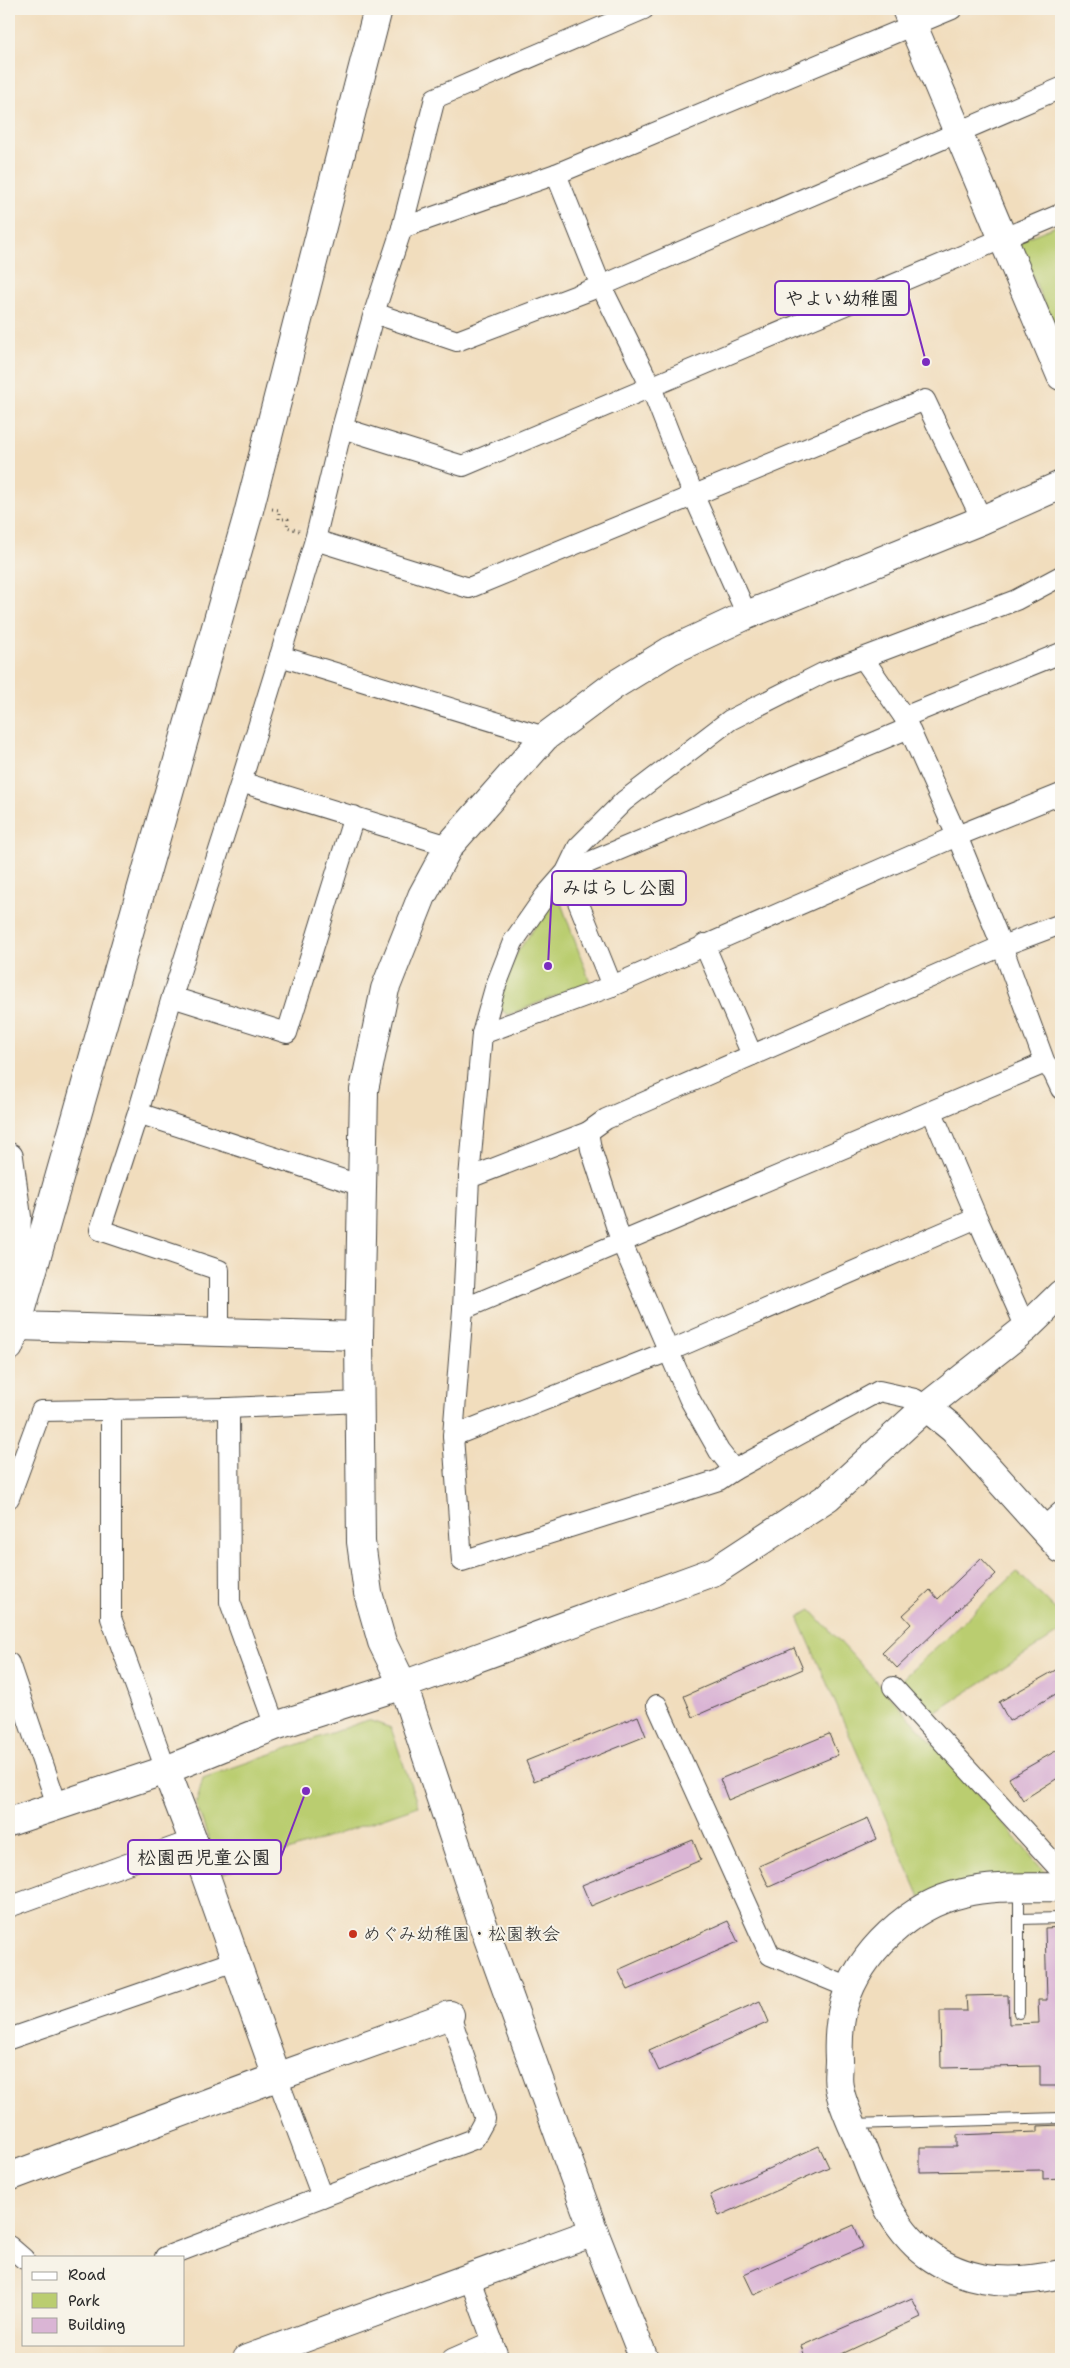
<svg xmlns="http://www.w3.org/2000/svg" width="1070" height="2368" font-family="'Shantell Sans','Klee One',sans-serif">
<rect width="100%" height="100%" fill="#f7f3e8"/>
<filter id="ink" filterUnits="userSpaceOnUse"><feTurbulence type="fractalNoise" baseFrequency=".02" numOctaves="2"/><feDisplacementMap in="SourceGraphic" scale="10" xChannelSelector="R" yChannelSelector="G"/><feConvolveMatrix kernelMatrix="1 2 1 2 8 2 1 2 1" color-interpolation-filters="sRGB"/></filter>
<filter id="wash" filterUnits="userSpaceOnUse"><feTurbulence type="fractalNoise" baseFrequency=".0096" numOctaves="4" result="noise"/><feDisplacementMap in="SourceGraphic" scale="20" xChannelSelector="R" yChannelSelector="G"/><feGaussianBlur stdDeviation="1.12" result="paint"/><feColorMatrix in="noise" values="0 0 0 0 0 0 0 0 0 0 0 0 0 0 0 0 0 1.4 0 .05"/><feComposite in="paint" operator="in"/></filter>
<g filter="url(#wash)">
<rect width="100%" height="100%" fill="#f1ddbd"/>
<g fill="#bacd70" stroke="#727c4e">
<path d="M1061 224V330L1056 332 1018 241Z"/>
<path d="M558 895 590 982 508 1015 495 1005 518 951Z"/>
<path d="M1017 1572 1061 1615V1631L933 1714 901 1680Z"/>
<path d="M811 1610 970 1784 1047 1875 920 1897 798 1617Z"/>
<path d="M368 1720 391 1728 418 1806 222 1874 196 1804 203 1778Z"/>
</g>
<g id="blocks">
<g fill="#dab5d5">
<path d="M981 1558 996 1574 897 1668 882 1652 911 1624 903 1615 930 1590 938 1599Z"/>
<path d="M794 1648 803 1669 693 1717 684 1696Z"/>
<path d="M1061 1667V1691L1009 1721 999 1702Z"/>
<path d="M638 1716 646 1736 534 1781 526 1761Z"/>
<path d="M829 1734 838 1755 728 1800 720 1779Z"/>
<path d="M1061 1748V1776L1023 1800 1009 1778Z"/>
<path d="M868 1818 877 1839 769 1887 759 1866Z"/>
<path d="M693 1840 701 1860 591 1906 582 1885Z"/>
<path d="M728 1921 738 1942 628 1990 618 1970Z"/>
<path d="M1061 1927V2086H1040V2066L941 2068 940 2011H967L966 1996 1008 1995 1009 2024 1039 2023 1038 2000H1047L1045 1928Z"/>
<path d="M760 2001 769 2022 659 2071 649 2050Z"/>
<path d="M1061 2125V2178L1043 2179V2170L920 2172V2147H957V2135L1038 2132V2126Z"/>
<path d="M819 2146 829 2167 719 2216 710 2195Z"/>
<path d="M854 2225 863 2247 754 2295 744 2274Z"/>
<path d="M912 2298 921 2317 831 2359H806L801 2346Z"/>
</g>
</g>
</g>
<g filter="url(#ink)">
<use href="#blocks" fill-opacity="0" stroke="#494641" stroke-width="1"/>
<g fill="none" stroke-linecap="round" stroke-linejoin="round">
<g stroke="#494641" stroke-width="12">
<g id="lane">
<path d="M1019 1889V2013"/>
<path d="M1019 1919 1061 1918"/>
<path d="M853 2124 1061 2118"/>
</g>
</g>
<g stroke="#494641" stroke-width="22">
<g id="street">
<path d="M644 9 435 98 402 228 556 174 952 9"/>
<path d="M1061 88 601 286 457 341 374 313 342 428 463 466 1061 214"/>
<path d="M556 174 601 286 651 387 693 494 747 615"/>
<path d="M374 313 402 228"/>
<path d="M315 540 342 428"/>
<path d="M1061 653 904 717 957 836 1002 946 1045 1063 1053 1072 1061 1089"/>
<path d="M863 658 904 717"/>
<path d="M545 737 280 656 315 540 469 588 925 400 982 520"/>
<path d="M241 782 280 656"/>
<path d="M354 816 287 1033 172 997 241 782 449 846"/>
<path d="M704 944 752 1055"/>
<path d="M612 986 566 872 909 728"/>
<path d="M482 1034 612 986 957 836 1061 794"/>
<path d="M138 1113 172 997"/>
<path d="M588 1132 469 1178 463 1309 1045 1063"/>
<path d="M469 1178 482 1034 495 988 513 942 545 896 566 872 578 847 624 801 730 720 823 673 1016 600 1061 576"/>
<path d="M977 1218 1026 1328"/>
<path d="M219 1333V1270L100 1230 138 1113 362 1186"/>
<path d="M926 1407 915 1399 879 1391 734 1470 719 1451 689 1398 621 1241 591 1149 588 1132 606 1119 1002 946 1061 924"/>
<path d="M229 1408 360 1402"/>
<path d="M111 1409V1618L166 1770"/>
<path d="M453 1436 463 1309"/>
<path d="M734 1470 719 1480 462 1561 453 1436 669 1351 977 1218 932 1112"/>
<path d="M9 1498 41 1411 229 1408 230 1602 275 1726"/>
<path d="M1043 1528 1061 1512"/>
<path d="M9 1663 57 1805"/>
<path d="M893 1687 1061 1871"/>
<path d="M657 1705 770 1955 850 1988"/>
<path d="M9 1907 193 1840"/>
<path d="M9 2039 235 1961"/>
<path d="M277 2077 322 2197"/>
<path d="M9 2246 24 2259"/>
<path d="M165 2257 474 2139 485 2119 450 2015"/>
<path d="M469 2277 499 2359"/>
<path d="M452 2359 493 2341"/>
</g>
</g>
<g stroke="#494641" stroke-width="30">
<g id="secondary">
<path d="M906 9 1061 376"/>
<path d="M9 1157 17 1217 14 1272 16 1300"/>
<path d="M17 1326 359 1336"/>
<path d="M9 1347 17 1326 247 518 378 9"/>
<path d="M926 1407 953 1429 1061 1549"/>
<path d="M166 1770 193 1840 277 2077"/>
<path d="M9 1822 166 1770 275 1726 403 1685 715 1571 828 1497 926 1407 1026 1328 1061 1294"/>
<path d="M1061 1887C1029 1888 995 1885 963 1893 910 1905 860 1952 844 2004 839 2023 838 2042 839 2060 839 2069 837 2078 839 2087 843 2109 855 2130 863 2150 878 2191 896 2235 934 2259 974 2285 1017 2284 1061 2274"/>
<path d="M9 2177 277 2077 450 2015"/>
<path d="M247 2359 594 2232"/>
<path d="M644 2359 594 2232 481 1919 403 1685 382 1642 368 1593 361 1542 359 1336 364 1090 385 989 422 896 449 846 545 737 613 686 670 651 747 615 982 520 1061 485"/>
</g>
</g>
<path stroke="#494641" stroke-width="3" stroke-dasharray="1 4" stroke-linecap="butt" d="M272 509 279 510V519H288L287 527 299 531"/>
<use href="#lane" stroke="#fff" stroke-width="10"/>
<use href="#street" stroke="#fff" stroke-width="20"/>
<use href="#secondary" stroke="#fff" stroke-width="28"/>
</g>
</g>
<circle fill="#c8321e" stroke="#f7f3e8" stroke-width="2" cx="353" cy="1934" r="5"/>
<g text-anchor="middle" stroke-width="4" stroke-linejoin="round" paint-order="stroke">
<g font-size="18" fill="#2b2b2b" stroke="#f7f3e8" text-anchor="start">
<text x="363" y="1940">めぐみ幼稚園・松園教会</text>
</g>
</g>
<path fill="none" stroke="#7b2cbf" stroke-width="2" d="M926 362L909 298M548 966L552 888M306 1791L281 1857"/>
<g fill="#7b2cbf" stroke="#f7f3e8" stroke-width="2">
<circle cx="926" cy="362" r="5"/>
<circle cx="548" cy="966" r="5"/>
<circle cx="306" cy="1791" r="5"/>
</g>
<g fill="#f7f3e8" stroke="#7b2cbf" stroke-width="2">
<rect x="775" y="281" width="134" height="34" rx="5"/>
<rect x="552" y="871" width="134" height="34" rx="5"/>
<rect x="128" y="1840" width="153" height="34" rx="5"/>
</g>
<g font-size="19" text-anchor="middle" font-weight="bold" fill="#2b2b2b">
<text x="842" y="305">やよい幼稚園</text>
<text x="619" y="894">みはらし公園</text>
<text x="204" y="1864">松園西児童公園</text>
</g>
<rect width="1070" height="2368" fill="none" stroke="#f7f3e8" stroke-width="30"/>
<rect x="22" y="2256" width="162" height="90" fill="#f7f3e8" stroke="#a5a39c"/>
<rect x="32" y="2272" width="25" height="8" fill="#ffffff" stroke="#a5a39c"/>
<text x="68" y="2280" font-size="15" fill="#2b2b2b">Road</text>
<rect x="32" y="2293" width="25" height="15" fill="#bacd70" stroke="#a5a39c"/>
<text x="68" y="2306" font-size="15" fill="#2b2b2b">Park</text>
<rect x="32" y="2318" width="25" height="15" fill="#dab5d5" stroke="#a5a39c"/>
<text x="68" y="2330" font-size="15" fill="#2b2b2b">Building</text>
</svg>
